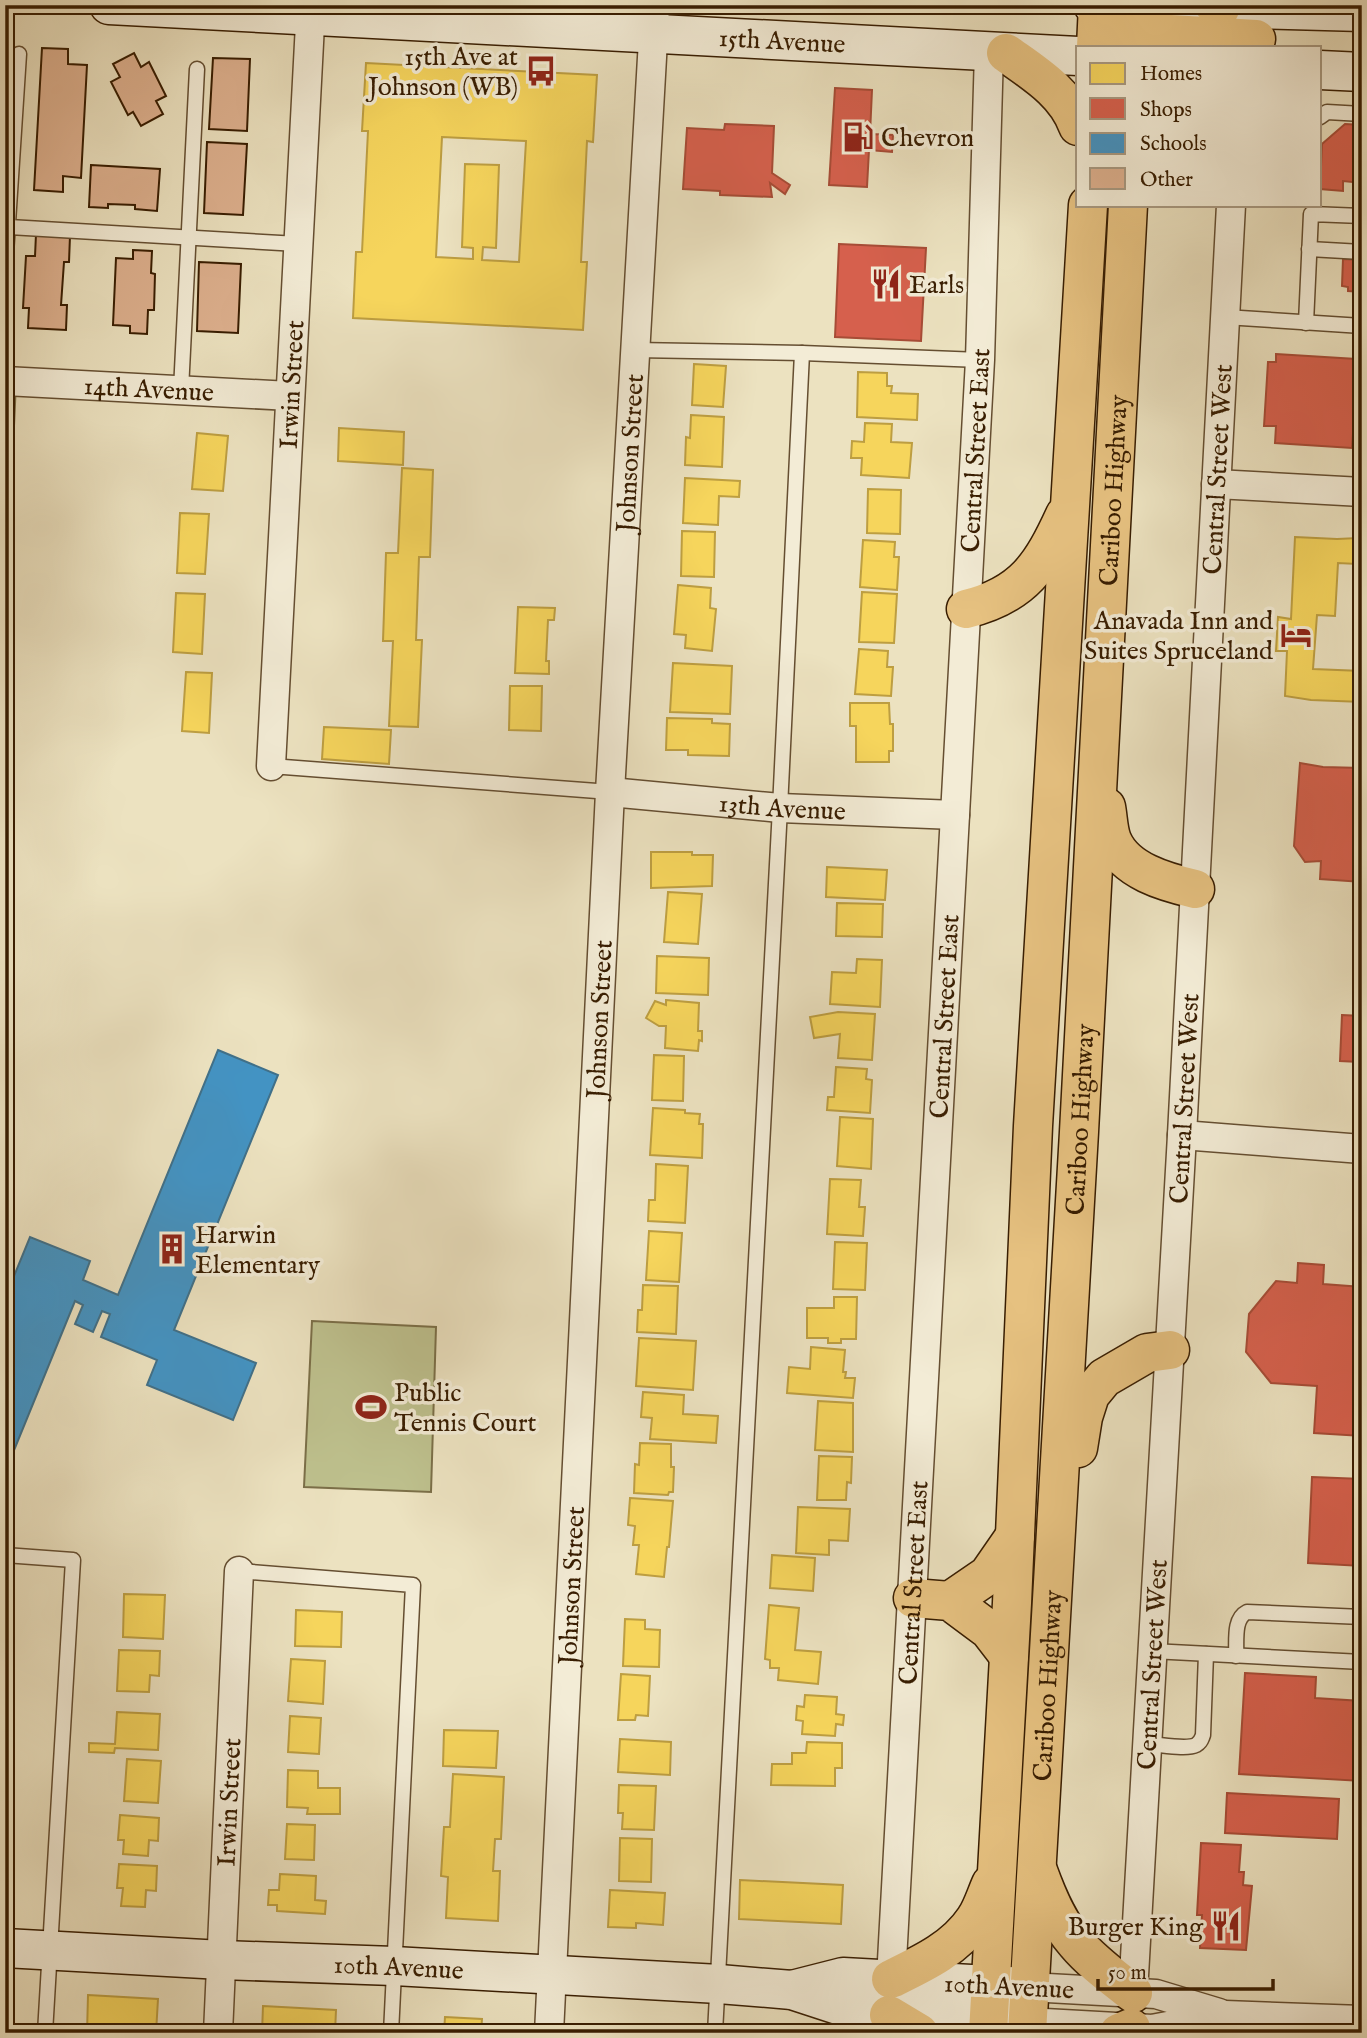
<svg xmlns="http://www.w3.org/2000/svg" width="1367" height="2038" font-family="'IM FELL English',serif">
<rect width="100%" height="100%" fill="#ece2c0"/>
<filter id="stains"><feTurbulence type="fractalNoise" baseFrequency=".00286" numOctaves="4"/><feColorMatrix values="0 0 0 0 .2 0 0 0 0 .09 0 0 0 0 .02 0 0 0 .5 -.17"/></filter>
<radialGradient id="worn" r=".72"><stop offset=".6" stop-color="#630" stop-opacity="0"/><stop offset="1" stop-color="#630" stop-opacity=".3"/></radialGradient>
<g fill="#bec18e" stroke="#7b6f48" stroke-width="2">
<path d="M5 382H16L5 623Z"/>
<path d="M312 1321 436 1327 431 1492 304 1487Z"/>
</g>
<g fill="#f6d55c" stroke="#bd9e41" stroke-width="2" fill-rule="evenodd">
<path d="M366 63 597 75 593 142 587 141 581 262H587L583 330 353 318 356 252H362L368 131H362ZM442 137 526 141 519 262 482 260 483 247 496 248 499 165 465 164 462 247 473 248V259L436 257Z"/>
<path d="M694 364 726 366 723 407 692 405Z"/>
<path d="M858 372 887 373V386H892L891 393 918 394 917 420 857 417Z"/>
<path d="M691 415 724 417 722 467 685 465 686 437 690 438Z"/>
<path d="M865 423 892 424 891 442 912 443 909 478 861 475 862 458H851L852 441 864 442Z"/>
<path d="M339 428 404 432 403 465 338 461Z"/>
<path d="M197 433 228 436 223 491 192 489Z"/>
<path d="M402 468 433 470 430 557H419L416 640H422L418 727 389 726 393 641H383L386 553H398Z"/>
<path d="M685 478 740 481 739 497 719 496 718 525 683 523Z"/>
<path d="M868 489 901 490 900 534 867 533Z"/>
<path d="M180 513 209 514 205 574 177 573Z"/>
<path d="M682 531 715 532 714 577 681 576Z"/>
<path d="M1295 537 1337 539 1358 538 1357 564 1338 563 1335 616 1317 615 1313 669 1362 671V702L1311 700 1285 696 1287 651H1276L1278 617 1291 619Z"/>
<path d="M863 540 895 542 894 557H899L897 590 860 587Z"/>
<path d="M678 585 711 588 710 608 716 609 712 651 685 648 686 635 674 634Z"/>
<path d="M862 592 897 594 894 643 859 642Z"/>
<path d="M176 593 205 594 202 654 173 652Z"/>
<path d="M518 607 555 608 554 620H548L546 661H549V674L515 673Z"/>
<path d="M859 649 888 651 887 667H893L891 696 855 694Z"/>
<path d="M673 663 732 666 730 714 670 712Z"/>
<path d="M186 672 212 673 209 733 182 731Z"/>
<path d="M510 686H542L541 731 509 730Z"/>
<path d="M850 703H889L890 724H893V751H889V762H856V726H850Z"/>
<path d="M667 718 712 719V723L730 724 729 756 688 755V750H666Z"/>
<path d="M324 727 391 730 389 764 322 759Z"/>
<path d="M651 852H692V855H713L712 886 651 888Z"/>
<path d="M827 867 887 870 885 900 826 897Z"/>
<path d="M668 892 702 894 698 944 664 942Z"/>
<path d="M837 903 883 904 882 937 836 936Z"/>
<path d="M657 956 709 958 708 995 656 993Z"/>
<path d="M857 959 882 960 880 1007 830 1004 832 972 856 973Z"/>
<path d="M666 1000 699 1003 698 1031H702V1041L699 1040 698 1051 665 1048 666 1026H659L646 1018 655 1001 666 1005Z"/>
<path d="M838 1012 875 1014 872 1060 838 1058 840 1034 814 1038 810 1017Z"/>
<path d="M654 1055 684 1056 683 1101 652 1100Z"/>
<path d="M836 1067 867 1069 866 1079 872 1080 870 1113 827 1110 828 1097H834Z"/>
<path d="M653 1108 685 1110V1113L700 1114 699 1124H703L702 1158 650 1155Z"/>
<path d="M840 1117 873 1119 871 1169 837 1166Z"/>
<path d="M656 1164 688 1166 685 1223 648 1221 649 1200H655Z"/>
<path d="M830 1179 861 1180 859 1207H865L863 1236 827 1234Z"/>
<path d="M649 1231 682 1233 679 1282 646 1280Z"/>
<path d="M835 1242 867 1243 865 1290 833 1289Z"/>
<path d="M643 1285 678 1286 676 1334 637 1332 638 1310H642Z"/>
<path d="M834 1297H857L856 1339H841V1343H828V1338H807V1308H834Z"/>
<path d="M639 1338 696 1341 693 1390 636 1386Z"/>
<path d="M811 1347 845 1350 843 1372H846L845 1378H855L853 1398 787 1393 789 1367 810 1369Z"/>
<path d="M643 1392 684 1395 683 1414 718 1416 716 1443 650 1439 652 1418 641 1417Z"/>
<path d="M818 1401 853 1403V1452L815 1450Z"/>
<path d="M640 1443 671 1444V1467H674L673 1492H669L668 1495 634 1493 635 1464 639 1465Z"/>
<path d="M819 1456 852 1457 851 1483 847 1482 846 1500H817Z"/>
<path d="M630 1498 673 1501 669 1547H667L664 1577 636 1574 639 1545H633L635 1526 628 1525Z"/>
<path d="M798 1507 850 1509 848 1541 829 1540V1555L796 1553Z"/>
<path d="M772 1555 815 1558 813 1591 770 1588Z"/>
<path d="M124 1594 165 1595 163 1639 123 1637Z"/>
<path d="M769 1605 799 1608 795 1650 821 1652 818 1684 778 1680 779 1668H770V1660L765 1659Z"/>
<path d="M296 1610 342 1612 341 1647 295 1646Z"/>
<path d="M625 1619 645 1620V1629L660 1630 659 1667 623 1666Z"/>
<path d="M119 1650 160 1651 159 1676 150 1675 149 1692 117 1691Z"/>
<path d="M291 1659 325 1661 323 1704 288 1701Z"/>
<path d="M621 1674 650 1676 648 1716 636 1715 635 1720H618Z"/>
<path d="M805 1695 837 1697 836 1714 844 1715 843 1725 836 1724 835 1736 802 1734 803 1721 796 1720 797 1706 804 1707Z"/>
<path d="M117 1712 160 1714 158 1750 115 1748 114 1753 89 1752V1743L115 1744Z"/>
<path d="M290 1716 321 1718 319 1754 288 1752Z"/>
<path d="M444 1730 498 1731 496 1768 443 1766Z"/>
<path d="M620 1739 671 1742 670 1775 618 1772Z"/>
<path d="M807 1742 842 1743V1768H835V1786L771 1785 772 1764H792V1753H806Z"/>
<path d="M127 1759 161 1761 158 1803 124 1801Z"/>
<path d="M288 1770 318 1771V1788H340V1814H307L308 1808 287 1807Z"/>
<path d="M453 1774 504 1777 501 1839H495L493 1871H500L498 1921 446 1918 448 1877 441 1876 444 1827H450Z"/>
<path d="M619 1785 656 1786 654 1830 622 1829 623 1813H618Z"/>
<path d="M120 1815 159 1818 158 1841 149 1840 148 1856 123 1854 124 1840H118Z"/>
<path d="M287 1824 315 1825 314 1860 285 1859Z"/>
<path d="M620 1838 652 1839 651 1882 619 1881Z"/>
<path d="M119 1864 157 1866 156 1891 146 1890 145 1907 121 1906 123 1888H117Z"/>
<path d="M280 1874 316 1876 315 1900 326 1901 325 1914 277 1911V1905H268L269 1890H279Z"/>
<path d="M740 1880 843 1885 841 1924 739 1919Z"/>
<path d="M610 1890 665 1893 663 1925 636 1923V1928L608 1927Z"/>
<path d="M88 1995 158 1999 156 2033H87Z"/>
<path d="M263 2006 336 2010 335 2033H262Z"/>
<path d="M445 2017 482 2019 481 2033H444Z"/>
<path d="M607 2028 643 2030V2033H607Z"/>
</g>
<g fill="#d6604d" stroke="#a74c36" stroke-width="2">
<path d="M835 88 872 90 870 134 893 135 892 152 869 150 867 187 829 185Z"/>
<path d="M725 124 774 126 772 173 790 185 785 194 770 183 772 197 720 195V191L683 189 687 128 724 130Z"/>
<path d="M1345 124 1362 125V183L1343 181V191L1320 189 1322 144Z"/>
<path d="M839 244 926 248 921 341 835 337Z"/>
<path d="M1343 259 1362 260V292L1348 291V287L1342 286Z"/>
<path d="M1276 354 1356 359V368H1362V390H1356L1352 448 1275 443 1276 426H1264L1268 362H1276Z"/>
<path d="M1300 763 1323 767 1362 768V882L1320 879 1321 861 1305 862 1294 846Z"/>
<path d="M1342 1015 1362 1016 1359 1062 1340 1061Z"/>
<path d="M1298 1263 1324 1265 1323 1284 1362 1287V1436L1314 1433 1317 1386 1271 1383 1246 1352 1249 1314 1276 1281 1297 1283Z"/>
<path d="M1312 1477 1362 1479V1566L1308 1563Z"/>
<path d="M1245 1673 1316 1677 1315 1698 1362 1701V1781L1239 1774Z"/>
<path d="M1227 1793 1339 1799 1337 1839 1225 1833Z"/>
<path d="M1201 1843 1241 1845 1239 1872H1244L1243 1885 1252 1886 1246 1950 1200 1948 1202 1915H1197Z"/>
</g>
<path fill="#4393c3" stroke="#407089" stroke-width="2" d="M218 1050 278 1075 174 1330 256 1363 233 1420 147 1385 157 1360 101 1337 110 1314 102 1311 93 1332 75 1324 83 1305 75 1301 8 1465 5 1464V1298L30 1237 90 1261 83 1280 118 1295Z"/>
<g fill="#ddb08e" stroke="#381d01" stroke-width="2">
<path d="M42 48 68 49V64L87 65 81 178 63 176V192L34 190Z"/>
<path d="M134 53 141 67 149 62 166 96 156 101 163 114 141 126 133 112 128 115 111 82 120 77 113 64Z"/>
<path d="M213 58 250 59 247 131 209 129Z"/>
<path d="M207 142 247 144 243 215 204 213Z"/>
<path d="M91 165 160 169 157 211 135 209V205L108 204V208L89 207Z"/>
<path d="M36 234 70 236 69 262H64L61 305H67L66 330 28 328 29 308H23L26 256H35Z"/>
<path d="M133 250 152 251 151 273 155 274 154 310H148L147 334 130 333V326L113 325 116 258 133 259Z"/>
<path d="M199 262 241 264 238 333 197 331Z"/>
</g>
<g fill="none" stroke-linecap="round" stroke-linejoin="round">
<g stroke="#654e31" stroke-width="17">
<g id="lane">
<path d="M1320 117 1327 112 1362 114"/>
<path d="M9 227 298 244"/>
<path d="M1309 249 1362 252"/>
<path d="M5 269 19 54"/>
<path d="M1225 317 1362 326"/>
<path d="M1306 323 1311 214 1362 216"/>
<path d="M635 350 802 353 980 360"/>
<path d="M181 390 197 69"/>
<path d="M271 766 610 792"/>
<path d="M5 1555 73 1560 45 2033"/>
<path d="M239 1571 413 1585 391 2033"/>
<path d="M1152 1651 1362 1662"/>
<path d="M1236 1656C1237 1641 1233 1619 1247 1612L1362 1617"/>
<path d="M1147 1744C1158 1744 1186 1750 1196 1745 1201 1742 1201 1740 1203 1735L1206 1654"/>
<path d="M715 2033 780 808 802 353"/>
</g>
</g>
<g stroke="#654e31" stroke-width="31">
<g id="street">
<path id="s1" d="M5 381 290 396"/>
<path d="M1216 484 1362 492"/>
<path id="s2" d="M271 766 311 5"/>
<path id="s3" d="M610 792 780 808 955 815"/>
<path d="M1182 1135 1362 1149"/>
<path id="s4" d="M891 1979 980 360 989 52"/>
<path d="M1029 1987 1156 1994 1219 2013"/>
<path id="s5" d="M1133 1993 1182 1135 1231 205"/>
<path d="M1027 2022 1152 2029 1225 2015 1362 2020"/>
<path id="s6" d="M218 2033 239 1571"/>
<path id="s7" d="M549 2033 610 792 655 5"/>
</g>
</g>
<g stroke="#381d01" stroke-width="41">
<g id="secondary">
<path id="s8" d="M109 5 1078 56"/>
<path d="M1093 5 1362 12"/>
<path d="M1320 70 1362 72"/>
<path id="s9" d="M5 1948 222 1960 394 1966 719 1984 792 1990 844 2007 889 2015 1022 2022"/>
<path d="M792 1990 843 1977 1029 1987"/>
</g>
</g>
<g stroke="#381d01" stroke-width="41">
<g id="highway">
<path d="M1214 5 1220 9"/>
<path d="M1096 47 1098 5"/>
<path d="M1101 47 1119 31 1256 39"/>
<path d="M1006 53C1034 73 1066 92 1078 126"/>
<path d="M966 609C1024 595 1042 565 1065 515"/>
<path d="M1106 807C1108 817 1108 830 1112 840 1125 871 1165 882 1195 889"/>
<path d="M1078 1448 1083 1417 1090 1395 1104 1378 1147 1353 1170 1350"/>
<path d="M913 1598 950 1601 989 1630 1009 1656"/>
<path d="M950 1601 988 1575 1015 1536"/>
<path d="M1038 1871C1047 1896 1058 1923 1076 1943 1092 1962 1113 1977 1133 1993"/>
<path d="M891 1979C922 1964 955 1949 975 1919 982 1909 986 1895 991 1884"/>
<path d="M889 2015 919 2033"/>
<path d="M988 2033 1012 1603 1033 1126 1088 205"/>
<path id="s10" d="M1027 2033 1079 1132 1128 205"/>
<path d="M1119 2033 1131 2028"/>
</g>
</g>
<use href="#lane" stroke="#f3ecd6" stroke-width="14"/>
<use href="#street" stroke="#f3ecd6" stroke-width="28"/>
<use href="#secondary" stroke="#f3ecd6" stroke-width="38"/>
<use href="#highway" stroke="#e6c180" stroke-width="38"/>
</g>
<defs>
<g id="bus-bare" transform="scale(2.415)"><path d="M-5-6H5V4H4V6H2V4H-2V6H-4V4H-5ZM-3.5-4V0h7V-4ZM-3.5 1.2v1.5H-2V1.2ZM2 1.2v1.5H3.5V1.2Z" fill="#8f2418" stroke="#f3ecd6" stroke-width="2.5" paint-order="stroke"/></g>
<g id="fuel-bare" transform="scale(2.415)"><path d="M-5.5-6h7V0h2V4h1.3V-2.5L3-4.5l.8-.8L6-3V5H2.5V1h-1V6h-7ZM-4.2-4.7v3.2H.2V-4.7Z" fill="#8f2418" stroke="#f3ecd6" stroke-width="2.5" paint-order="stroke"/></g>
<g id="restaurant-bare" transform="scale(2.415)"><path d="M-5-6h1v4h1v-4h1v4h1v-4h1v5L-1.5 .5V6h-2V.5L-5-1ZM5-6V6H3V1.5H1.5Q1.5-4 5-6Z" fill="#8f2418" stroke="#f3ecd6" stroke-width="2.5" paint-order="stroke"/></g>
<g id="hotel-bare" transform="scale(2.415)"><path d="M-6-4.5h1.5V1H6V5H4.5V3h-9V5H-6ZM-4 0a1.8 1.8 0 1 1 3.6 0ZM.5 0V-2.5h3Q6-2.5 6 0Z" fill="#8f2418" stroke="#f3ecd6" stroke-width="2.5" paint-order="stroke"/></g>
<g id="building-bare" transform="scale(2.415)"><path d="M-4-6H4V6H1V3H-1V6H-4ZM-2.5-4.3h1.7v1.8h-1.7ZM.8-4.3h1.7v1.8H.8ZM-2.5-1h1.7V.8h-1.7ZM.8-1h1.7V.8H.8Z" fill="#8f2418" stroke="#f3ecd6" stroke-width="2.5" paint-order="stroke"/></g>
<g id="stadium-bare" transform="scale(2.415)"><path d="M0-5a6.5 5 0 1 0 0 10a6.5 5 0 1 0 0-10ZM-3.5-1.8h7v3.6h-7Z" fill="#8f2418" stroke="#f3ecd6" stroke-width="2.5" paint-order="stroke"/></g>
</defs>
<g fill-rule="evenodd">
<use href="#bus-bare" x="541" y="71"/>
<use href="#fuel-bare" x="858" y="137"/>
<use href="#restaurant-bare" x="886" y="284"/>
<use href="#hotel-bare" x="1296" y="635"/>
<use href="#building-bare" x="172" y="1249"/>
<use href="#stadium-bare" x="371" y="1407"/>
<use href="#restaurant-bare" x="1226" y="1926"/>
</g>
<g text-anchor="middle" stroke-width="7" stroke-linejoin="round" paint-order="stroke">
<g font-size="26" fill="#381d01" stroke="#f3ecd6">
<text dy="9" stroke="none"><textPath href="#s8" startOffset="674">15th Avenue</textPath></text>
<text dy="9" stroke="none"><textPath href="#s2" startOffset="382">Irwin Street</textPath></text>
<text dy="9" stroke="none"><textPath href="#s1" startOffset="144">14th Avenue</textPath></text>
<text dy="9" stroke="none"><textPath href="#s4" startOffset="1531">Central Street East</textPath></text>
<text dy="9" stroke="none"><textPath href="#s7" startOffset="1582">Johnson Street</textPath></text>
<text dy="9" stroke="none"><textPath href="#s5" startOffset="1526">Central Street West</textPath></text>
<text dy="9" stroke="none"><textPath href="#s10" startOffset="1545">Cariboo Highway</textPath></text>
<text dy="9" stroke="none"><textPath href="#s3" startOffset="173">13th Avenue</textPath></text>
<text dy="9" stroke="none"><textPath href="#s4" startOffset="964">Central Street East</textPath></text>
<text dy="9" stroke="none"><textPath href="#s7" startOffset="1015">Johnson Street</textPath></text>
<text dy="9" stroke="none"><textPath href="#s5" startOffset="896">Central Street West</textPath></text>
<text dy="9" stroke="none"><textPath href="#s10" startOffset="915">Cariboo Highway</textPath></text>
<text dy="9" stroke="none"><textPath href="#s4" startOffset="397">Central Street East</textPath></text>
<text dy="9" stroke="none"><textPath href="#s7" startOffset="448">Johnson Street</textPath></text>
<text dy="9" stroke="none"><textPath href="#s5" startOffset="329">Central Street West</textPath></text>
<text dy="9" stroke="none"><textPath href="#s10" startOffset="348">Cariboo Highway</textPath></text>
<text dy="9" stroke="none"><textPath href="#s6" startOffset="231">Irwin Street</textPath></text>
<text dy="9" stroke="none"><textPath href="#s9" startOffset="394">10th Avenue</textPath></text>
<text transform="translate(1009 1986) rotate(3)" y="9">10th Avenue</text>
</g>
<g font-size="26" fill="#381d01" stroke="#f3ecd6" text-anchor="start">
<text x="518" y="65" text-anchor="end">15th Ave at<tspan x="518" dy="30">Johnson (WB)</tspan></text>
<text x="881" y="146">Chevron</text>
<text x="909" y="293">Earls</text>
<text x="1273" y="629" text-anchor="end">Anavada Inn and<tspan x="1273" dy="30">Suites Spruceland</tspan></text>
<text x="195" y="1243">Harwin<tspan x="195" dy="30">Elementary</tspan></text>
<text x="394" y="1401">Public<tspan x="394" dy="30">Tennis Court</tspan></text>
<text x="1203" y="1935" text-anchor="end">Burger King</text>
</g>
</g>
<rect width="1367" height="2038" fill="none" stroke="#ece2c0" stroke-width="28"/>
<rect x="7" y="7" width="1353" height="2024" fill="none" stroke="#381d01" stroke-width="3.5"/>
<rect x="14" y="14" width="1339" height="2010" fill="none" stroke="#381d01" stroke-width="2"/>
<rect x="1076" y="46" width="245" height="161" fill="#f3ecd6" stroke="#a89981" stroke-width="2"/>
<rect x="1090" y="63" width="35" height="21" fill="#f6d55c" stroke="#a89981" stroke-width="2"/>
<text x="1140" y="80" font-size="21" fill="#381d01">Homes</text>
<rect x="1090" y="98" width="35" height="21" fill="#d6604d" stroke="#a89981" stroke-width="2"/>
<text x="1140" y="116" font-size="21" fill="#381d01">Shops</text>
<rect x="1090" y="133" width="35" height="21" fill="#4393c3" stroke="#a89981" stroke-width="2"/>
<text x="1140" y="150" font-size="21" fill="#381d01">Schools</text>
<rect x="1090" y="168" width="35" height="21" fill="#ddb08e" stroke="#a89981" stroke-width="2"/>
<text x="1140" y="186" font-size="21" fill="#381d01">Other</text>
<path d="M1098 1979v10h175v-10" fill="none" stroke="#381d01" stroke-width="3.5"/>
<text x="1108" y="1979" font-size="21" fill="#381d01" stroke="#f3ecd6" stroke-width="5" paint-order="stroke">50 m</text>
<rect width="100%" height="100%" filter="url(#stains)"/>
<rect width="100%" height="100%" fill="url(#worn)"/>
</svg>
